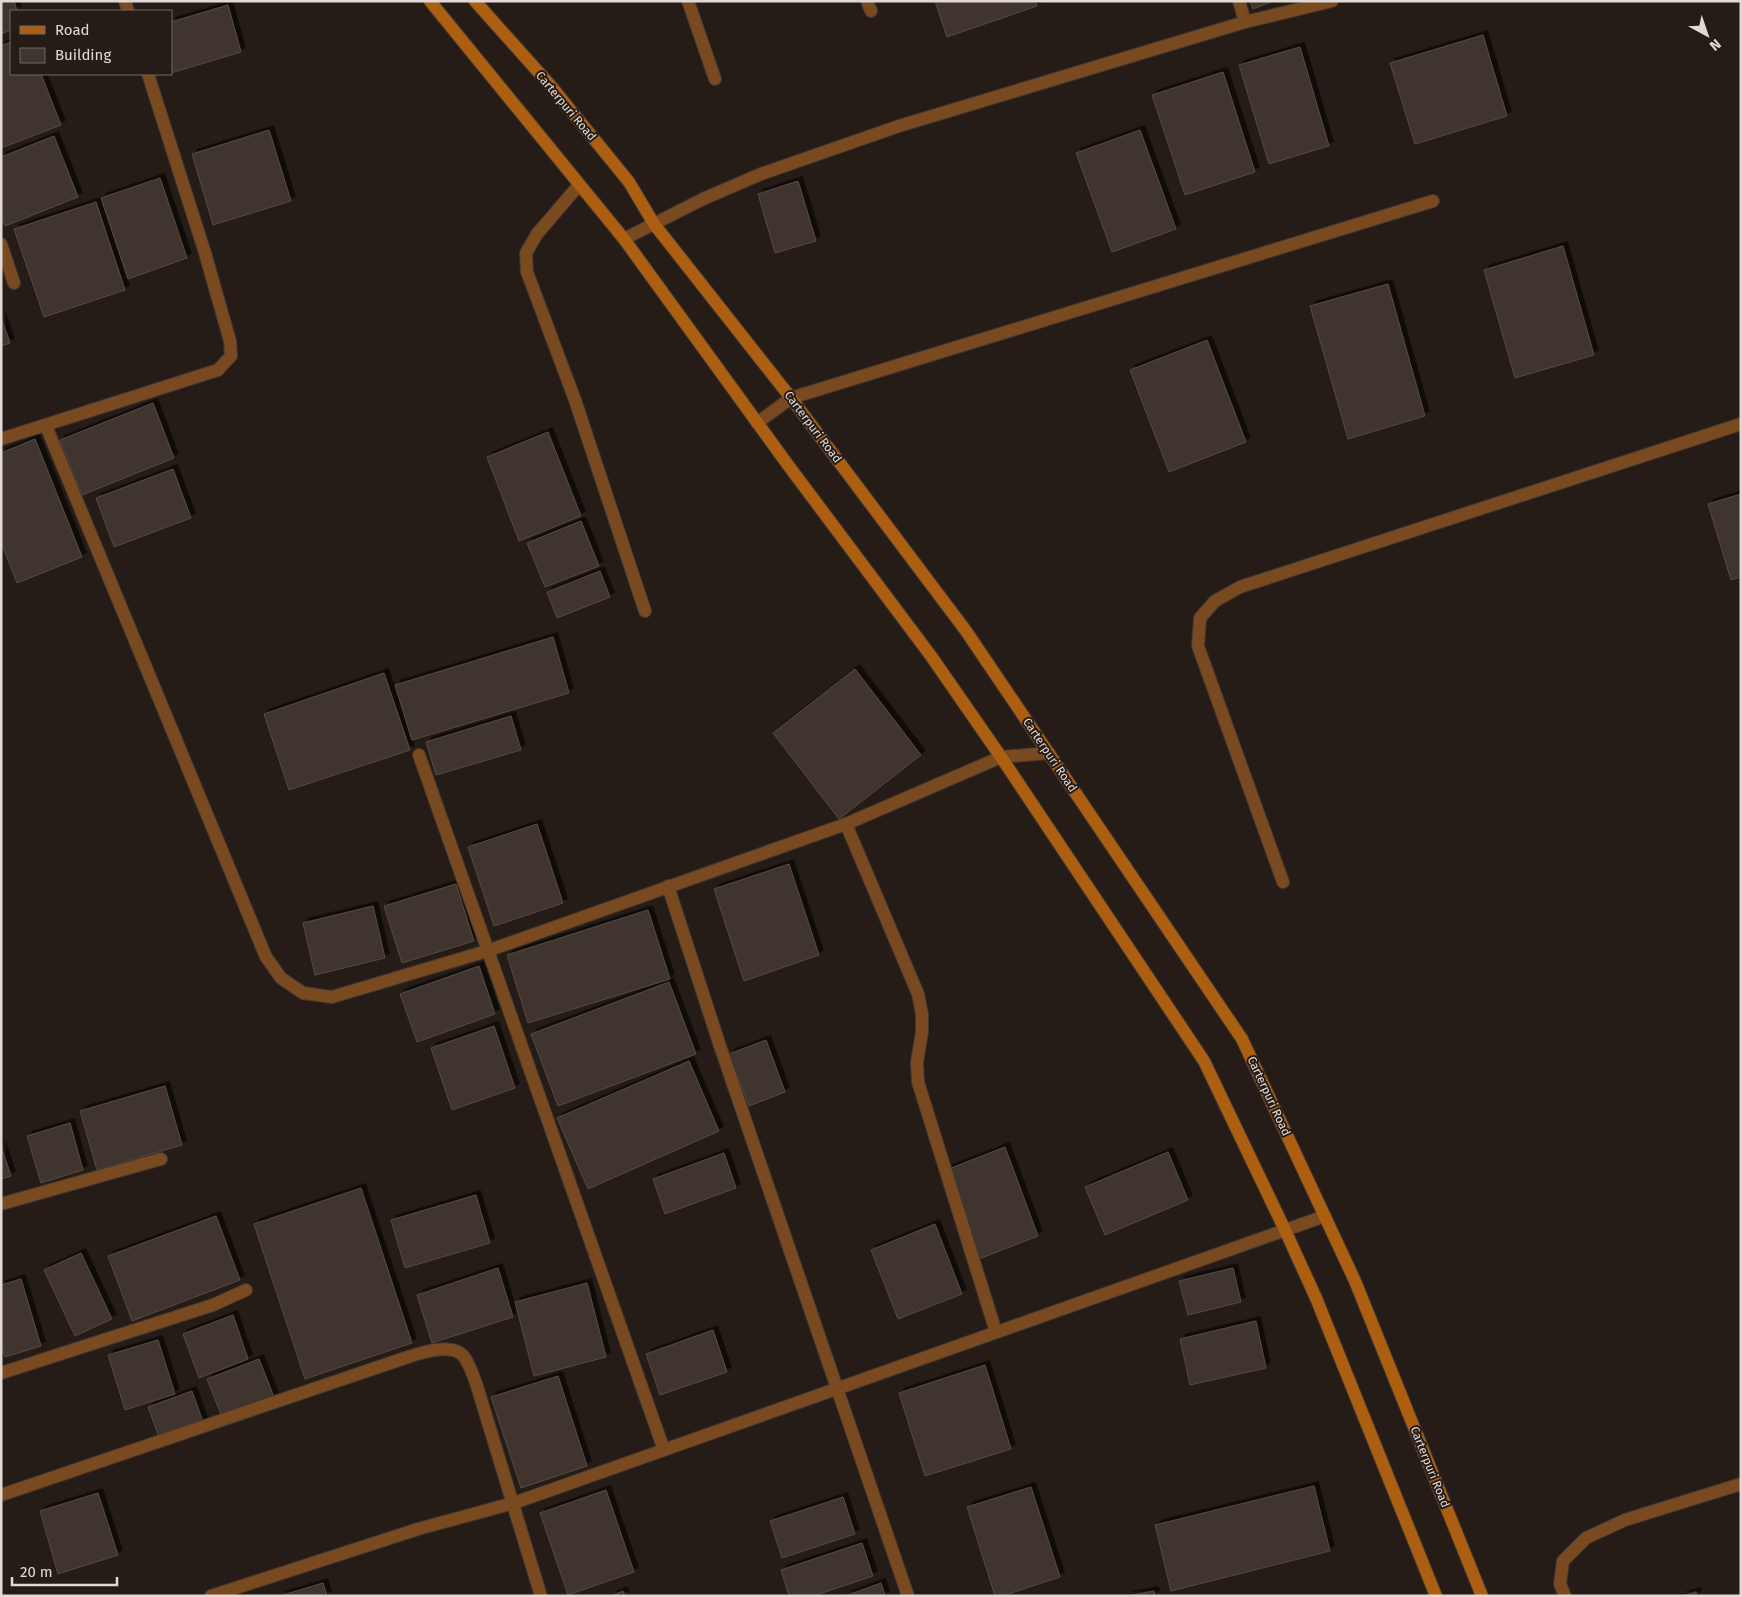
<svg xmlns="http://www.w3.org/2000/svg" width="1742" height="1597" font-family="'Fira Sans',sans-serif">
<defs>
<filter id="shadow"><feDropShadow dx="4.5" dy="-4.5" stdDeviation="0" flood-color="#0009"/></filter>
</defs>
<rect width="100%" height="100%" fill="#261c17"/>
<g fill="#40352f" stroke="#554943" filter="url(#shadow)">
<path d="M1 1H14L17 11H11V30L1 34Z"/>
<path d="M935 1H1035L1037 6 947 37Z"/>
<path d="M1250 1H1273L1253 9Z"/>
<path d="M228 5 241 52 171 73V22Z"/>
<path d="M1483 35 1507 116 1415 144 1390 63Z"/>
<path d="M11 42V74H41L61 125 1 148V46Z"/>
<path d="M1300 47 1329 146 1269 164 1239 65Z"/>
<path d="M1223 72 1255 172 1185 195 1152 95Z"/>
<path d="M269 130 291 201 213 225 192 154Z"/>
<path d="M1140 130 1176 229 1112 252 1076 153Z"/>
<path d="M54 136 78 197 5 226 1 217V157Z"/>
<path d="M160 178 187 258 128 279 101 198Z"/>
<path d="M798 181 816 241 775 253 758 194Z"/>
<path d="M96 202 125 290 44 317 14 229Z"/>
<path d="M1563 246 1594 355 1515 378 1484 270Z"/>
<path d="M1388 284 1425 416 1348 439 1310 306Z"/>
<path d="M1 317 10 343 1 346Z"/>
<path d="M1207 340 1246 442 1169 472 1130 370Z"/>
<path d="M153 403 174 458 82 495 60 440Z"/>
<path d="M548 432 581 516 519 541 487 457Z"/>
<path d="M35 439 82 557 17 583 1 542V453Z"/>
<path d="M173 469 191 518 114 547 96 498Z"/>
<path d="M1741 494V577L1731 580 1708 504Z"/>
<path d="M581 521 599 566 545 587 527 543Z"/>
<path d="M600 571 610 597 557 618 547 592Z"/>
<path d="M553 637 569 693 412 740 395 685Z"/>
<path d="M855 669 921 755 839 819 773 733Z"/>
<path d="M384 673 410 750 289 790 264 714Z"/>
<path d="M511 716 521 750 436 775 426 742Z"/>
<path d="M537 824 563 903 494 926 468 847Z"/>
<path d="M789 864 819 955 744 981 714 889Z"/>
<path d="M456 884 474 941 402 963 384 906Z"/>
<path d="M373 906 385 958 315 975 303 923Z"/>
<path d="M648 910 670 979 528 1023 507 955Z"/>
<path d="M479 966 495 1014 417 1042 400 994Z"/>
<path d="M669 982 696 1054 558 1106 531 1034Z"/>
<path d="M494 1026 515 1088 452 1110 431 1048Z"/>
<path d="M766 1040 785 1092 749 1106 729 1054Z"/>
<path d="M689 1061 719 1131 588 1189 557 1118Z"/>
<path d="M165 1086 182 1145 97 1170 80 1111Z"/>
<path d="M70 1123 83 1170 41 1183 27 1136Z"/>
<path d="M1 1146 11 1176 1 1179Z"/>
<path d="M1005 1147 1038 1236 979 1259 946 1170Z"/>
<path d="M1168 1152 1188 1200 1105 1235 1085 1187Z"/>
<path d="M724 1153 736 1188 665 1214 653 1179Z"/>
<path d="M361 1188 412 1343 305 1379 254 1224Z"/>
<path d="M476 1195 490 1243 405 1268 391 1220Z"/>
<path d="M216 1216 240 1280 132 1321 108 1256Z"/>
<path d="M935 1224 962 1294 898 1319 871 1250Z"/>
<path d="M81 1253 112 1319 75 1336 44 1270Z"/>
<path d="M498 1268 513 1317 432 1343 417 1295Z"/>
<path d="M1233 1268 1241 1302 1188 1315 1179 1281Z"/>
<path d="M21 1279 41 1346 5 1357 1 1344V1285Z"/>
<path d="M587 1283 606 1357 534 1376 515 1302Z"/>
<path d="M233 1315 248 1359 199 1378 183 1334Z"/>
<path d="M1256 1321 1266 1368 1190 1385 1180 1339Z"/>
<path d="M713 1330 727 1372 660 1395 646 1354Z"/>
<path d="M158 1340 175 1394 125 1410 108 1355Z"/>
<path d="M259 1359 274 1397 222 1417 207 1379Z"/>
<path d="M985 1365 1011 1449 925 1476 899 1393Z"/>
<path d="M558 1376 587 1466 521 1488 491 1397Z"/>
<path d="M192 1391 203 1422 159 1437 148 1407Z"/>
<path d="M1314 1486 1330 1551 1171 1591 1155 1525Z"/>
<path d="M1031 1487 1060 1577 1002 1596H995L967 1507Z"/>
<path d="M606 1490 634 1572 568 1595 540 1513Z"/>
<path d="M98 1493 118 1555 58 1574 40 1511Z"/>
<path d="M843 1497 855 1534 782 1558 770 1521Z"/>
<path d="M862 1543 873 1576 813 1596H789L781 1570Z"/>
<path d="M323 1583 327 1596H280Z"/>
<path d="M881 1583 885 1596H845Z"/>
<path d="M623 1591 625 1596H611Z"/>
<path d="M1154 1591 1155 1596H1128Z"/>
<path d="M1696 1592 1697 1596H1682Z"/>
</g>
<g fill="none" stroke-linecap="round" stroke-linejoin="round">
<g stroke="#403632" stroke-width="14">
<g id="minor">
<path d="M125 1 128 11"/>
<path d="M688 1 715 79"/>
<path d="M867 1 871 11"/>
<path d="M1239 1 1245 22"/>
<path d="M579 185 537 234 526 253 527 272 575 400 645 611"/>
<path d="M624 239 703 199 761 174 899 126 1245 22 1332 1"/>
<path d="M1 244 14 283"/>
<path d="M757 423 791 398 1433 201"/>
<path d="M46 426 266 957 281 978 303 993 332 997 487 951 846 824 1001 757 1049 753"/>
<path d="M1 439 218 370 231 356 230 341 205 253 148 74"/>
<path d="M419 755 664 1450"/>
<path d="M846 824 918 994 922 1014V1032L917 1062 918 1082 996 1332"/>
<path d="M1283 882 1198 646 1200 618 1215 601 1240 587 1741 424"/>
<path d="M668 886 719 1043 908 1596"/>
<path d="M1 1204 161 1159"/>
<path d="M1 1373 213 1305 246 1290"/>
<path d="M1 1495 405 1358C420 1353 454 1341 465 1358 470 1366 473 1375 476 1383L541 1596"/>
<path d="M211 1596 418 1529 514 1503 1325 1216"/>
<path d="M1565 1596 1560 1584 1563 1561 1586 1538 1625 1520 1741 1484"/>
</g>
</g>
<g stroke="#403632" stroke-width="14">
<g id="secondary">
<path d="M430 1 624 239 788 465 931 656 1001 757 1204 1061 1285 1230 1316 1298 1436 1596"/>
<path d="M475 1 550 85 629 182 654 224 791 398 966 631 1242 1039 1355 1281 1482 1596"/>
</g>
</g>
<use href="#minor" stroke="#794920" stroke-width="12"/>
<use href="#secondary" stroke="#ac5f11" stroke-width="12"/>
</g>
<g text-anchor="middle" stroke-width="4" stroke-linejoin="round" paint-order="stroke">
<g font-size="12" fill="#e0d9d5" stroke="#261c17">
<text transform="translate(566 106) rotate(50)" y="4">Carterpuri Road</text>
<text transform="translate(813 427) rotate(53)" y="4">Carterpuri Road</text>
<text transform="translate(1050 755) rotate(56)" y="4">Carterpuri Road</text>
<text transform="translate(1269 1096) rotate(65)" y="4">Carterpuri Road</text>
<text transform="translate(1430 1467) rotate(68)" y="4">Carterpuri Road</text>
</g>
</g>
<rect width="1742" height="1597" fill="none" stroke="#e0d9d5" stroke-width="5"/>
<rect x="10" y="10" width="162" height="65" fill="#261c17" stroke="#706863"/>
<rect x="20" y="26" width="25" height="8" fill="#ac5f11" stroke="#706863"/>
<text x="55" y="35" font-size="15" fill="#e0d9d5">Road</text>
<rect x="20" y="48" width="25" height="15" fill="#40352f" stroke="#706863"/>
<text x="55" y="60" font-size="15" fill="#e0d9d5">Building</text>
<g transform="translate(1707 35) rotate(140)" stroke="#261c17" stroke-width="4" paint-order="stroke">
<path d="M0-4L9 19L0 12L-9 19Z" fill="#e0d9d5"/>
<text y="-8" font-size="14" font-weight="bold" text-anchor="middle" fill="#e0d9d5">N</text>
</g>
<path d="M12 1577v8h105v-8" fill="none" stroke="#e0d9d5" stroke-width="2.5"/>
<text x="20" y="1577" font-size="15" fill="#e0d9d5" stroke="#261c17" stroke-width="4" paint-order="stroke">20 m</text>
</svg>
